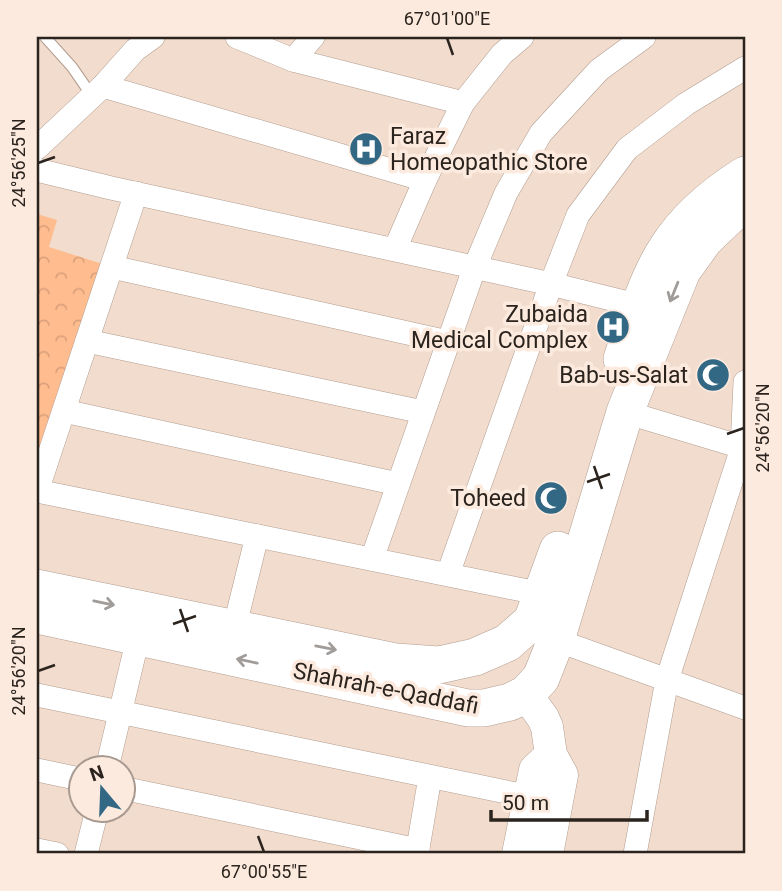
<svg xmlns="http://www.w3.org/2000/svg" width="782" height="891" font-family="Roboto,sans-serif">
<defs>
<pattern id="park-crowns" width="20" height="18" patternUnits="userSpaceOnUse" patternTransform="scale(1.75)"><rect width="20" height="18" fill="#ffbc8f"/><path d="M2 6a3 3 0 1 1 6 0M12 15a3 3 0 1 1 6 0" fill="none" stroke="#dba17b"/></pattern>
</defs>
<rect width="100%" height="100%" fill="#f2dccd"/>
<path fill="url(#park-crowns)" d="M37 214 57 220 49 247 112 267 37 491Z"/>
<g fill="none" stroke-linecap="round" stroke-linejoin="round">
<g stroke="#b29d90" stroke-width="12">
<path id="lane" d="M45 37 72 67 92 96"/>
</g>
<g stroke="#b29d90" stroke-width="24">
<g id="street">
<path d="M237 37 293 60 463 103"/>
<path d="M293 60 313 37"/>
<path d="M103 86 425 180"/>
<path d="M37 148 103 86 135 50 153 37"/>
<path d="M37 170 111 188 551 284 640 306"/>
<path d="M136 193 37 491 552 596"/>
<path d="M395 249 425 180 463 103 502 54 522 37"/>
<path d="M112 267 448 342"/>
<path d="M87 341 423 412"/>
<path d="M64 411 398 484"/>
<path d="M625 412 745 448"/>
<path d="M372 559 474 269 506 193 541 133 599 70 644 37"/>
<path d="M448 574 551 284 578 215 627 149 686 104 745 68"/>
<path d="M234 629 257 536"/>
<path d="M556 640 745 708"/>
<path d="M37 695 530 797"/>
<path d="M107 768 138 638"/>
<path d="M37 770 80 779"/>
<path d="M122 788 418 850"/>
<path d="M37 850 57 854"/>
<path d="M86 854 97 810"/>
<path d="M417 854 430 777"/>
<path d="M635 854 667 680 742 448 745 382"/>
</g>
</g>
<g stroke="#b29d90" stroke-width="33">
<g id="secondary">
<path d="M526 694 543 718 547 727 551 755 562 775 547 854"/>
<path d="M518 854 535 770 551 755"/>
</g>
</g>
<g stroke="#b29d90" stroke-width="38">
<g id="primary">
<path d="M622 359C633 325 647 278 667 248 686 218 715 194 745 175"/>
<path d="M37 588 396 662 439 665 475 657 507 643 532 621 558 550"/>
<path d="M37 615 468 708H484L510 702 526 694 541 678 556 640 625 412 682 271 705 239 745 201"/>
</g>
</g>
<use href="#lane" stroke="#fff" stroke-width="10"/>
<use href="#street" stroke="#fff" stroke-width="23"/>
<use href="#secondary" stroke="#fff" stroke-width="32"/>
<use href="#primary" stroke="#fff" stroke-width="37"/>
</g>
<defs><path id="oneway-shaft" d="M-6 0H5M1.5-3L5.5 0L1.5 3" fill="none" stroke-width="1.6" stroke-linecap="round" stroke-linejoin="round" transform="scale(1.75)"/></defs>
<g stroke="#a09c99">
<use href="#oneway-shaft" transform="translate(674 292) rotate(112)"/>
<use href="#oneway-shaft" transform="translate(104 603) rotate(12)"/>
<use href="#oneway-shaft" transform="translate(326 648) rotate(11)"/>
<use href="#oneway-shaft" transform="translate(247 661) rotate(-168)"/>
</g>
<path fill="none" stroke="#2b231d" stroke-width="2.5" d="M447 38 453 55M38 163 55 157M727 434 744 428M594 466 602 489M587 482 610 474M180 609 188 632M173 624 196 616M38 671 55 665M258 836 264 852"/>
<defs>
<g id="hospital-disc" transform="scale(1.75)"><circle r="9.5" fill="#336884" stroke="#fceade"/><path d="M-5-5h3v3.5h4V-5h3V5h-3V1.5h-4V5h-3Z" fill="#fff"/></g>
<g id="mosque-disc" transform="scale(1.75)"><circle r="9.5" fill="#336884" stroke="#fceade"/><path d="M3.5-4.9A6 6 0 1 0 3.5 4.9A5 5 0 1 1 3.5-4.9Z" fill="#fff"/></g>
</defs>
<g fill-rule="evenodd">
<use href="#hospital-disc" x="366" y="149"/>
<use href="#hospital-disc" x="613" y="327"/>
<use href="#mosque-disc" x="713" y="375"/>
<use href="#mosque-disc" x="551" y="498"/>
</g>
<g text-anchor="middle" stroke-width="7" stroke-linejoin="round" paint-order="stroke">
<g font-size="23" fill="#2b231d" stroke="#fceade" text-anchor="end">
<text x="390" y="144" text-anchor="start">Faraz<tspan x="390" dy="26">Homeopathic Store</tspan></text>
<text x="588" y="322">Zubaida<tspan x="588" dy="26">Medical Complex</tspan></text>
<text x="688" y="383">Bab-us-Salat</text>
<text x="526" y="506">Toheed</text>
</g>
<g font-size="23" fill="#2b231d" stroke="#fceade">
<text transform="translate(386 688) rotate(11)" y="8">Shahrah-e-Qaddafi</text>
</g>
</g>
<rect width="782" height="891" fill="none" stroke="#fceade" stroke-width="77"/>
<g transform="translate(102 789) rotate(341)"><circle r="33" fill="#fceade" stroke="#a89a91" stroke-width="2"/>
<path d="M0-5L12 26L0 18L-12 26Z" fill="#336884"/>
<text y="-10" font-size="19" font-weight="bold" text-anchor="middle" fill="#2b231d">N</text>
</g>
<path d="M491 810v10h156v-10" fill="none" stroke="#2b231d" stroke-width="3.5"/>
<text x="502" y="810" font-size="21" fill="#2b231d" stroke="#fceade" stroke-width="5" paint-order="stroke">50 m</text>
<rect x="38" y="38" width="706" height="814" fill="none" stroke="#2b231d" stroke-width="2.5"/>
<g font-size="18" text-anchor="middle" fill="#2b231d">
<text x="447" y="25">67°01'00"E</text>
<text transform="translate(19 163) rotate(-90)" y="6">24°56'25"N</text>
<text transform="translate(763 428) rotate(-90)" y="6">24°56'20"N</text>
<text transform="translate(19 671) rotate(-90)" y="6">24°56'20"N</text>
<text x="264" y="878">67°00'55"E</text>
</g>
</svg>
